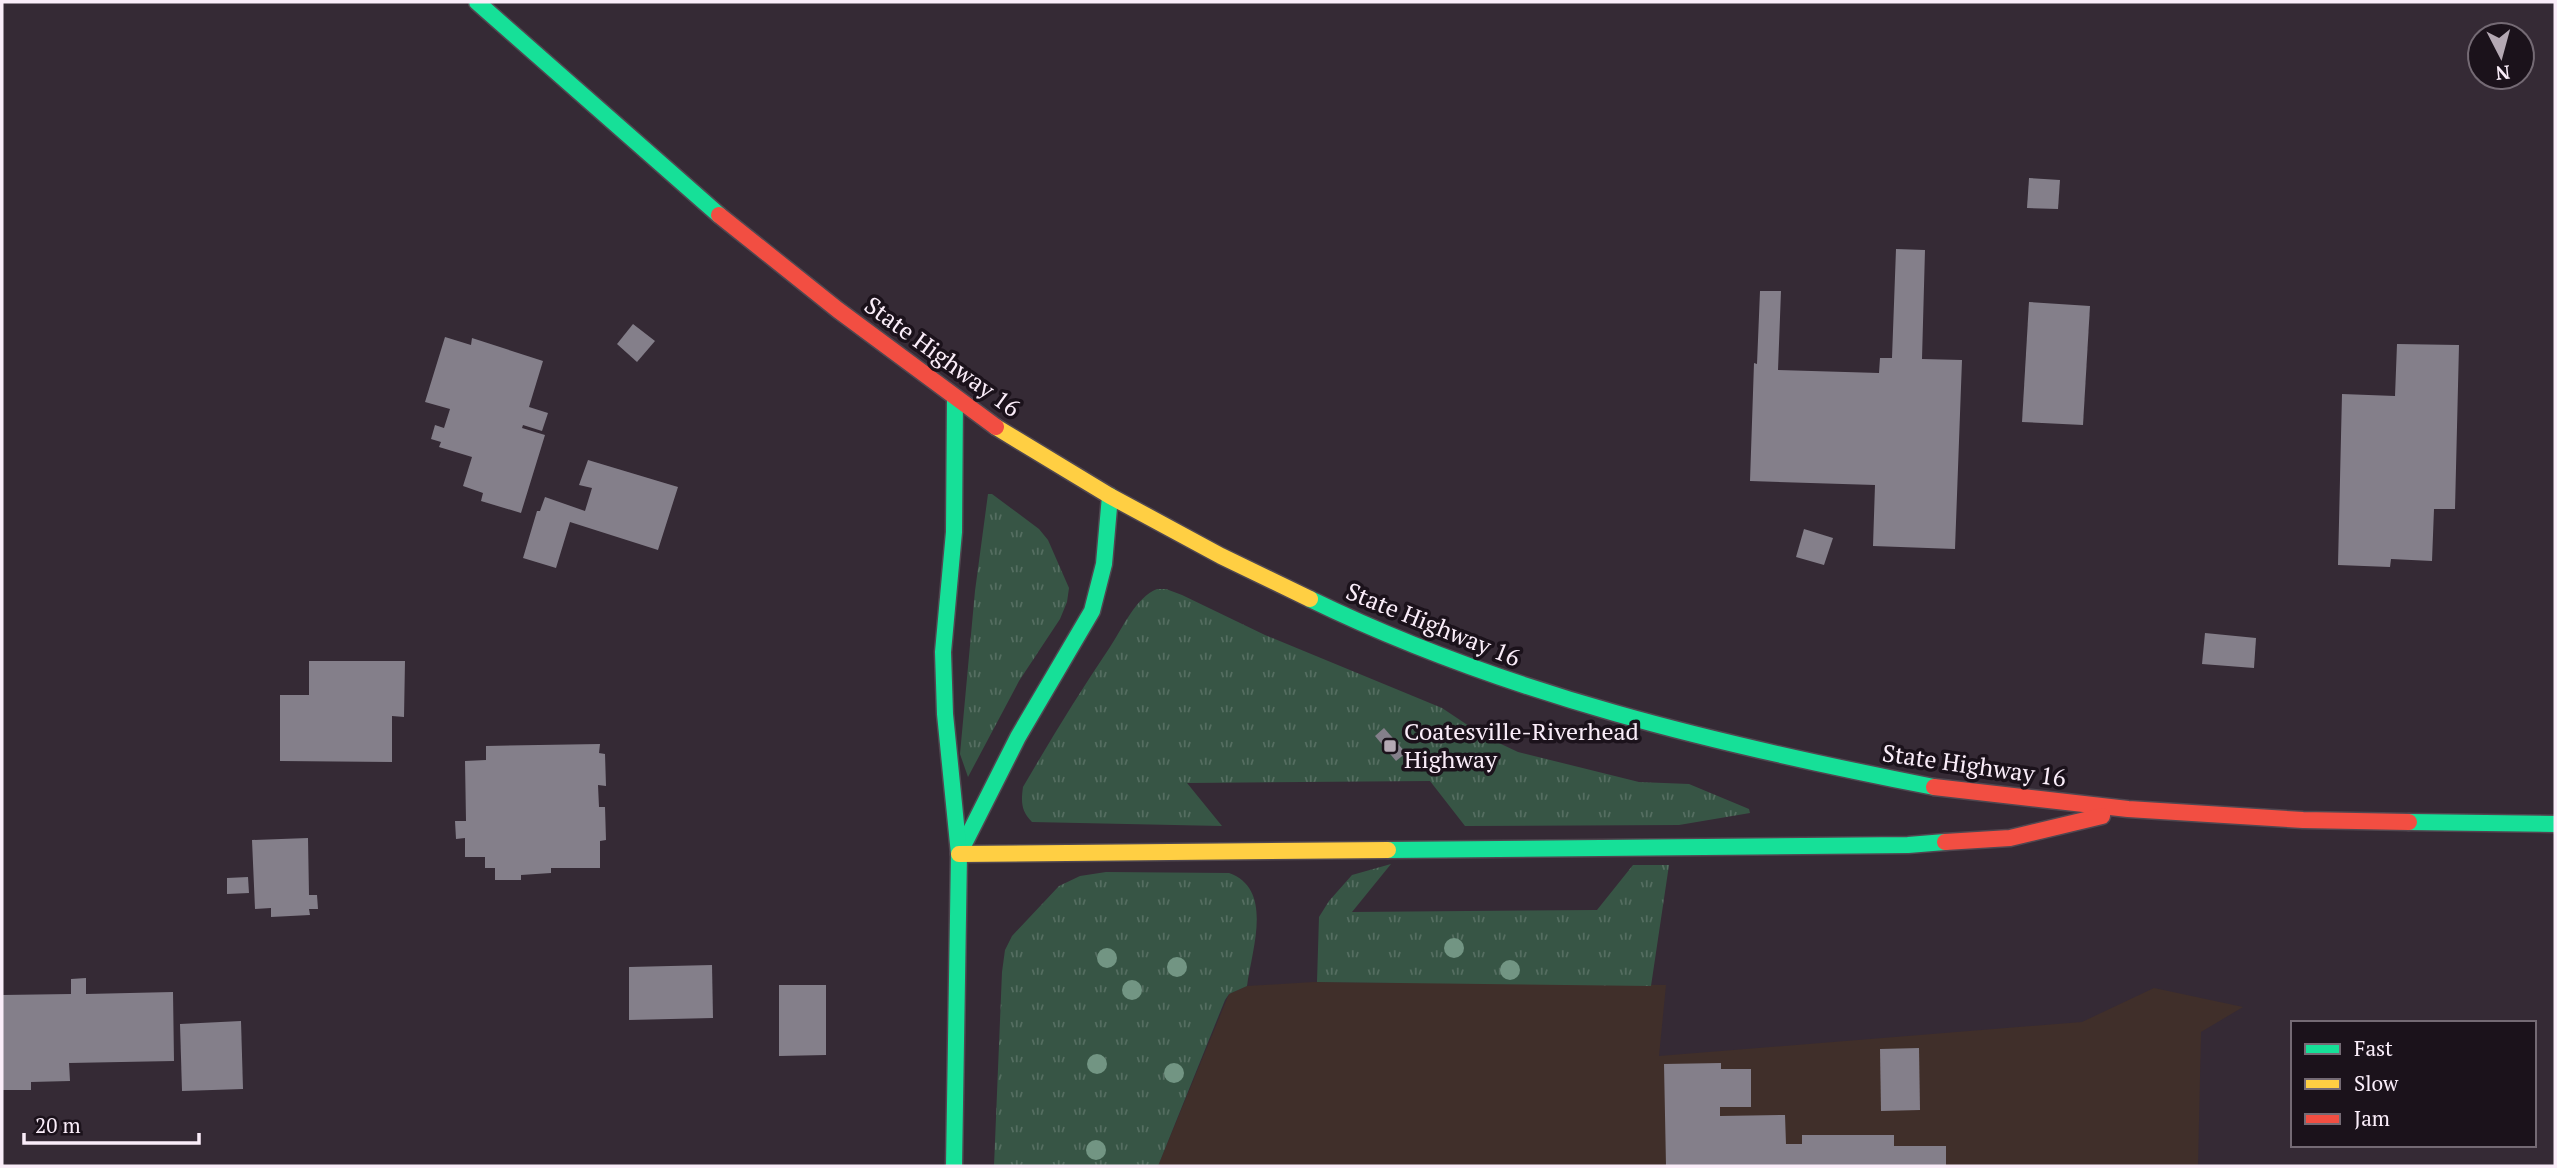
<svg xmlns="http://www.w3.org/2000/svg" width="2557" height="1168" font-family="'PT Serif',serif">
<defs>
<pattern id="grass-tufts" width="24" height="20" patternUnits="userSpaceOnUse" patternTransform="scale(1.75)"><rect width="24" height="20" fill="#375545"/><path d="M3 7l-1-3M5 7V3M7 7l1-3M15 17l-1-3M17 17v-4M19 17l1-3" fill="none" stroke="#556e61"/></pattern>
</defs>
<rect width="100%" height="100%" fill="#352a35"/>
<path fill="#402f2a" d="M1314 982 1666 985 1659 1056 2082 1022 2154 988 2243 1007 2201 1032 2198 1166H1158L1229 994 1247 986Z"/>
<g fill="url(#grass-tufts)">
<path d="M988 494H992L1039 529 1048 540 1069 588 1067 602 1060 619 1019 681 968 777 960 754 975 591Z"/>
<path d="M1157 589H1166L1182 595 1265 635 1442 708 1484 736 1518 752 1639 782 1689 784 1749 809 1750 813 1679 825 1465 826 1430 781 1187 783 1222 826 1032 822C1021 811 1021 802 1023 787 1051 739 1079 693 1110 647 1122 629 1136 597 1157 589Z"/>
<path d="M1391 864 1352 912 1597 910 1633 865H1669L1651 986 1317 982 1319 917 1329 901 1352 875Z"/>
<path d="M1106 872 1229 873C1274 889 1252 949 1247 986L1229 994 1225 1000 1158 1166H994L1002 972 1005 950 1012 936 1059 886 1080 876Z"/>
</g>
<g fill="#847f8a">
<path d="M2029 178 2060 180 2058 209 2027 208Z"/>
<path d="M1896 249 1925 250 1922 359 1962 360 1955 549 1873 546 1875 485 1750 481 1754 363 1757 364 1760 291H1781L1778 370 1879 373 1880 358H1892Z"/>
<path d="M2029 302 2090 306 2083 425 2022 422Z"/>
<path d="M633 324 655 341 637 362 617 344Z"/>
<path d="M445 337 471 345 472 338 543 361 529 407 548 413 542 431 523 425 522 428 545 435 521 513 481 501 483 493 463 486 472 457 439 447 441 442 431 439 435 425 444 428 450 409 425 402Z"/>
<path d="M2397 344 2459 345 2455 509H2434L2432 561 2391 559 2390 567 2338 565 2342 394 2395 396Z"/>
<path d="M588 460 678 487 658 550 570 522 556 568 523 558 537 511H540L545 497 585 511 592 488 579 485Z"/>
<path d="M1804 529 1833 538 1824 565 1796 557Z"/>
<path d="M2205 633 2256 638 2254 668 2202 664Z"/>
<path d="M309 661H405L404 717 392 716V762L280 761V695H309Z"/>
<path d="M1384 728 1406 753 1396 761 1375 736Z"/>
<path d="M600 744 599 753 605 754 606 786 598 785 599 807H605L606 840 600 841V868H551V873L521 875V880H495V868H485V857H465V838L456 839 455 821H466L465 761 486 760V746Z"/>
<path d="M308 838 309 895H317L318 909H309L310 915 271 917V908L255 909 252 840Z"/>
<path d="M248 877 249 893 227 894V878Z"/>
<path d="M712 965 713 1018 629 1020V967Z"/>
<path d="M86 978V994L173 992 174 1061 69 1063 70 1081 31 1082V1090H2V995L71 994V979Z"/>
<path d="M779 985H826V1055L779 1056Z"/>
<path d="M241 1021 243 1089 182 1091 180 1024Z"/>
<path d="M1919 1048 1920 1110 1881 1111 1880 1049Z"/>
<path d="M1721 1063V1069H1751V1107H1720V1116L1785 1115 1786 1144H1802V1135H1894V1146H1946V1166H1666L1664 1064Z"/>
</g>
<g fill="none" stroke-linecap="round" stroke-linejoin="round">
<g stroke="#504750" stroke-width="19">
<g id="fast">
<path d="M477 2 719 215"/>
<path d="M1310 599C1507 695 1720 745 1934 787"/>
<path d="M2409 822 2555 824"/>
<path d="M1388 850 1908 845 1945 842"/>
<path d="M959 854 1018 737 1092 611 1104 564 1110 496"/>
<path d="M954 1166 959 854 945 714 943 652 954 532 955 398"/>
</g>
</g>
<g stroke="#504750" stroke-width="19">
<g id="slow">
<path d="M996 427 1110 496 1221 556 1310 599"/>
<path d="M959 854 1388 850"/>
</g>
</g>
<g stroke="#504750" stroke-width="19">
<g id="jam">
<path d="M719 215 838 310 996 427"/>
<path d="M1934 787 2128 809 2303 820 2409 822"/>
<path d="M1945 842 2010 838 2102 816"/>
</g>
</g>
<use href="#fast" stroke="#16e098" stroke-width="16"/>
<use href="#slow" stroke="#ffcf43" stroke-width="16"/>
<use href="#jam" stroke="#f24e42" stroke-width="16"/>
</g>
<g fill="#729583">
<circle cx="1454" cy="948" r="10"/>
<circle cx="1107" cy="958" r="10"/>
<circle cx="1177" cy="967" r="10"/>
<circle cx="1510" cy="970" r="10"/>
<circle cx="1132" cy="990" r="10"/>
<circle cx="1097" cy="1064" r="10"/>
<circle cx="1174" cy="1073" r="10"/>
<circle cx="1096" cy="1150" r="10"/>
</g>
<rect fill="#b5a9b4" stroke="#1b121b" stroke-width="2.5" x="1383" y="739" width="14" height="14" rx="3.5"/>
<g text-anchor="middle" stroke-width="7" stroke-linejoin="round" paint-order="stroke">
<g font-size="24" fill="#faedf9" stroke="#1b121b">
<text transform="translate(942 357) rotate(36)" y="8">State Highway 16</text>
<text transform="translate(1433 625) rotate(22)" y="8">State Highway 16</text>
<text transform="translate(1974 766) rotate(8)" y="8">State Highway 16</text>
</g>
<g font-size="24" fill="#faedf9" stroke="#1b121b" text-anchor="start">
<text x="1404" y="740">Coatesville-Riverhead<tspan x="1404" dy="28">Highway</tspan></text>
</g>
</g>
<rect width="2557" height="1168" fill="none" stroke="#faedf9" stroke-width="7"/>
<rect x="2291" y="1021" width="245" height="126" fill="#1b121b" stroke="#746a74" stroke-width="2"/>
<rect x="2305" y="1044" width="35" height="10" fill="#16e098" stroke="#746a74" stroke-width="2"/>
<text x="2354" y="1056" font-size="21" fill="#faedf9">Fast</text>
<rect x="2305" y="1079" width="35" height="10" fill="#ffcf43" stroke="#746a74" stroke-width="2"/>
<text x="2354" y="1091" font-size="21" fill="#faedf9">Slow</text>
<rect x="2305" y="1114" width="35" height="10" fill="#f24e42" stroke="#746a74" stroke-width="2"/>
<text x="2354" y="1126" font-size="21" fill="#faedf9">Jam</text>
<g transform="translate(2501 56) rotate(174)"><circle r="33" fill="#1b121b" stroke="#746a74" stroke-width="2"/>
<path d="M0-5L12 26L0 18L-12 26Z" fill="#b5a9b4"/>
<text y="-10" font-size="19" font-weight="bold" text-anchor="middle" fill="#faedf9">N</text>
</g>
<path d="M24 1133v10h175v-10" fill="none" stroke="#faedf9" stroke-width="3.5"/>
<text x="35" y="1133" font-size="21" fill="#faedf9" stroke="#1b121b" stroke-width="5" paint-order="stroke">20 m</text>
</svg>
